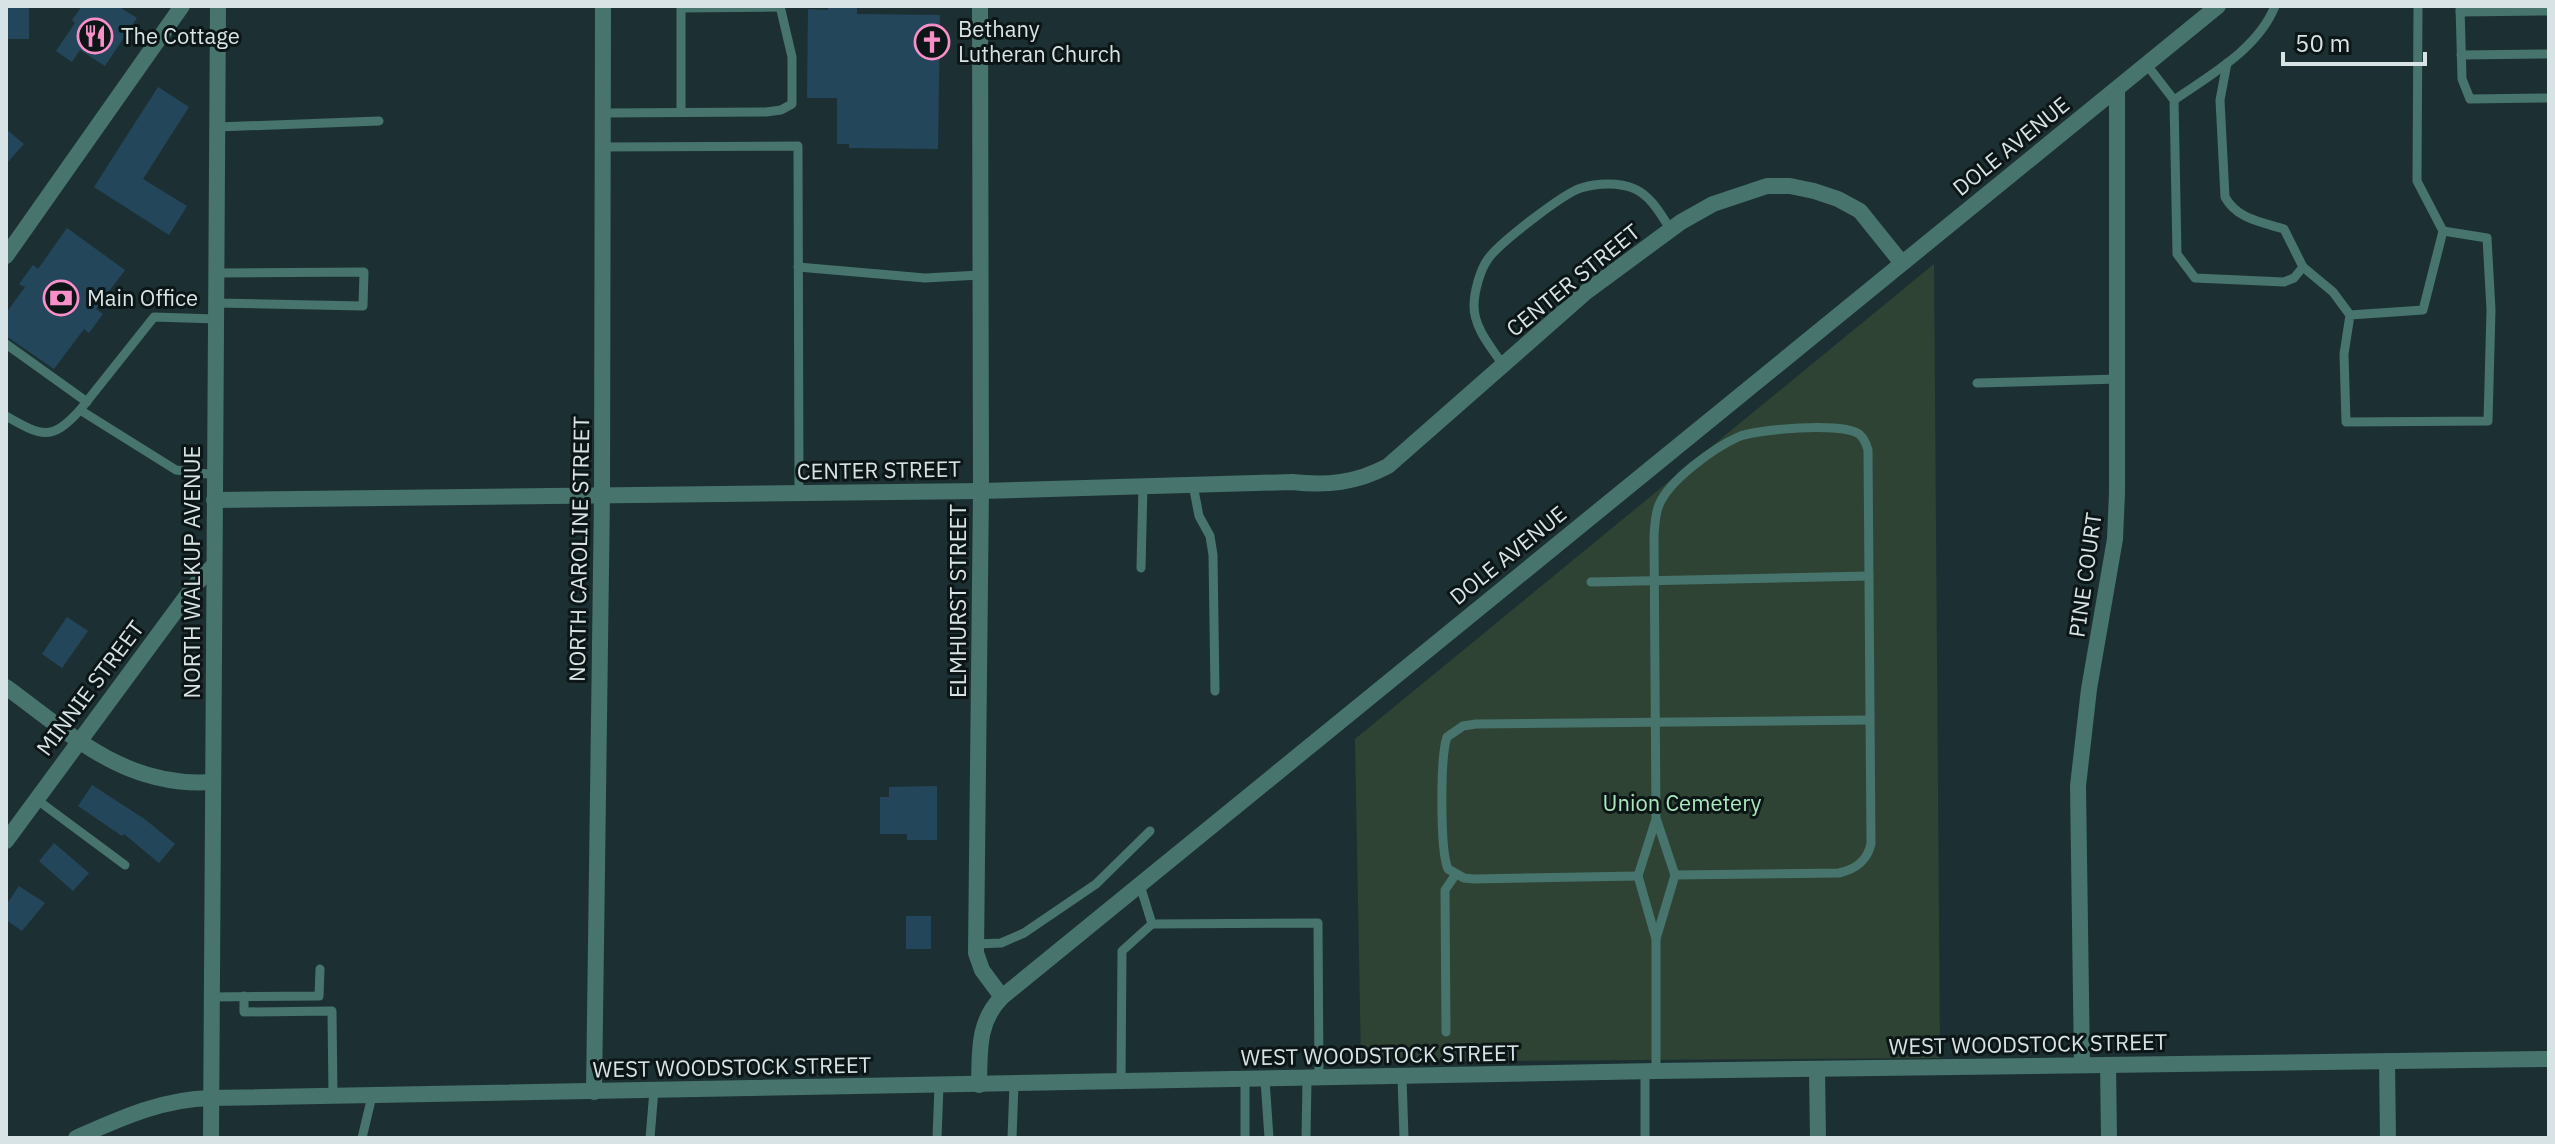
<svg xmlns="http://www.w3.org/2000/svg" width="2555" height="1144" font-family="'IBM Plex Sans',sans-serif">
<rect width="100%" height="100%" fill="#1c3033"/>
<path fill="#2e4334" d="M1934 264 1940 1058 1361 1062 1355 739Z"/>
<g fill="#23465b">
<rect x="6" y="6" width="23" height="33"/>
<path d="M82 6H118L137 18 105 66 80 50 72 62 56 51 75 23 72 20Z"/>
<path d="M828 6H857V14L940 15 938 149 849 148V144H837V98H807L808 9 828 10Z"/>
<path d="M158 87 189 107 143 179 187 206 169 235 94 187Z"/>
<path d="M6 129 24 144 6 164Z"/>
<path d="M67 228 125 270 96 309 103 314 89 333 84 329 54 369 6 336V313L25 287 19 284 33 265 38 269Z"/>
<path d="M67 617 88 631 62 668 42 654Z"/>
<path d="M92 785 146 820 175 844 159 863 124 834 122 836 78 806Z"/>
<path d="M937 786V840H907V834H880V797H889V787Z"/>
<path d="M54 843 89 873 73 891 39 861Z"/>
<path d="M19 886 45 903 22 931 6 920V905Z"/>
<rect x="906" y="916" width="25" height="33"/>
</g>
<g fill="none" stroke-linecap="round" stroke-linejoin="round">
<g stroke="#47746c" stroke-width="9">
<path d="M2418 6 2417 181 2443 231"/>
<path d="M2460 6 2462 79 2470 99 2549 98"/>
<path d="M2460 12 2549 11"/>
<path d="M2461 55 2549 54"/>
<path d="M2227 63 2220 100 2225 197C2237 219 2261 222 2284 229L2303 267 2333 292 2350 315 2344 354 2346 422 2488 421 2491 310 2487 238 2443 231 2423 310 2350 315"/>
<path d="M2147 65 2174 100 2177 254 2195 278 2284 282 2294 278 2303 267"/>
<path d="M2174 100C2210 75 2258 49 2275 6"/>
<path d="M681 112V8L780 7"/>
<path d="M603 113 766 112 781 110 792 104V57L780 6"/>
<path d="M217 127 379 121"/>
<path d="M603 147 798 146 799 493"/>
<path d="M798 267 925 278 980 275"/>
<path d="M216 303 363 306 364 272 216 273"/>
<path d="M6 344 87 402"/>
<path d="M1503 365C1491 347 1474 328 1474 306 1474 292 1480 270 1488 259 1499 243 1564 193 1581 188 1597 183 1619 182 1635 189 1652 197 1661 215 1671 230"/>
<path d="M1977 383 2118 379"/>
<path d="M6 416C41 436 51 442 80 410"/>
<path d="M215 475 176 470 80 410 154 317 216 319"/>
<path d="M1193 485 1199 516 1210 536 1213 555 1215 691"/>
<path d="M1141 568 1143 486"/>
<path d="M1591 582 1869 576"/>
<path d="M36 799 125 865"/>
<path d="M1638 876 1474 879 1464 878 1448 869C1440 851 1440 757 1447 737L1463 726 1476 724 1870 720"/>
<path d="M1140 885 1152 924 1318 923 1319 1079"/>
<path d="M1656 939 1675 875 1657 821"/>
<path d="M977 944 1001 943 1024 933 1096 884 1150 831"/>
<path d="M244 996V1012L332 1011 333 1096"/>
<path d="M211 997 319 996 320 969"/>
<path d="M1446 1032 1445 890 1456 874"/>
<path d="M1656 1071V939L1638 876 1656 819 1654 535C1655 525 1655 514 1659 505 1669 480 1714 448 1738 437 1756 429 1843 422 1859 434 1864 438 1866 443 1868 450L1871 844C1867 861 1856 869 1839 873L1675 875"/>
<path d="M1645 1072V1138"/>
<path d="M1402 1077 1404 1138"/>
<path d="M1245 1080V1138"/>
<path d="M1265 1080 1269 1138"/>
<path d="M1121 1082 1122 951 1152 924"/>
<path d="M362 1138 372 1096"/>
<path d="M650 1138 654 1090"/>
<path d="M937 1138 939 1086"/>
<path d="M1012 1138 1014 1084"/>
<path d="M1306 1138 1307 1079"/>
</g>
<g stroke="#47746c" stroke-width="16">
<path d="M980 6 981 491 976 953 982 970 1002 997"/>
<path d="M6 256 182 6"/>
<path d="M214 500 981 491 1292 482C1327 486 1356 483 1388 466L1586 292 1681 222 1713 204 1767 186H1790L1814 191 1838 199 1860 211 1901 262"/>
<path d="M6 687C72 735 125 788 212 782"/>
<path d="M6 841 194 586 214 565"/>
<path d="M2387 1061 2388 1138"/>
<path d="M2082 1065 2078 786 2089 689 2115 539 2117 493V89"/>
<path d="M2108 1065 2109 1138"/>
<path d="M1817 1069 1818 1138"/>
<path d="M594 1092 602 496 603 6"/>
<path d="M76 1138C121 1118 162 1099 211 1098"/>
</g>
<g stroke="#47746c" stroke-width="16">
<path d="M979 1085C980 1052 977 1022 1002 997L2218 6"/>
<path d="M211 1098 1656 1071 2549 1059"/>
<path d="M211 1138 218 6"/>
</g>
</g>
<defs>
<g id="restaurant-ring" transform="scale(1.8)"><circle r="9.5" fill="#0d1617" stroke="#f98fc8" stroke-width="1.5"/><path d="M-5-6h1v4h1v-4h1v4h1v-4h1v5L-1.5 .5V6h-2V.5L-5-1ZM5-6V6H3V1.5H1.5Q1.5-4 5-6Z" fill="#f98fc8"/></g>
<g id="church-ring" transform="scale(1.8)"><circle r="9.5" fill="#0d1617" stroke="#f98fc8" stroke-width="1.5"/><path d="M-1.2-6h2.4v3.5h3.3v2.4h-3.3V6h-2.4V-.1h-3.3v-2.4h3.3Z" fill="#f98fc8"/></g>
<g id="bank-ring" transform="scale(1.8)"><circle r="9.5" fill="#0d1617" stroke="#f98fc8" stroke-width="1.5"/><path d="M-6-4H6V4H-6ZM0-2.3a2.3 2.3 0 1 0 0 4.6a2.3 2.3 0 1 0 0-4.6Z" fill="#f98fc8"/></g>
</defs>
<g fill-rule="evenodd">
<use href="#restaurant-ring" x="95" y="36"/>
<use href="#church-ring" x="932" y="42"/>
<use href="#bank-ring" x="61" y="298"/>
</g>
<g text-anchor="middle" stroke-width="6" stroke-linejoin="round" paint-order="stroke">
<g font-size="22" fill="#d7e3e5" stroke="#0d1617" text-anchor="start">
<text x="958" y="37">Bethany<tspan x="958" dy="25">Lutheran Church</tspan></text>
<text x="121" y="44">The Cottage</text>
<text x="87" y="306">Main Office</text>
</g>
<g font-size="22" fill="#d7e3e5" stroke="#0d1617">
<text transform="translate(2011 146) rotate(-39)" y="8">DOLE AVENUE</text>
<text transform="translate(1573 280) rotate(-39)" y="8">CENTER STREET</text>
<text transform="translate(879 470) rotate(-1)" y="8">CENTER STREET</text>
<text transform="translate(579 549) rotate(-89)" y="8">NORTH CAROLINE STREET</text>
<text transform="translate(1508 555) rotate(-39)" y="8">DOLE AVENUE</text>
<text transform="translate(192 572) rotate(-90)" y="8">NORTH WALKUP AVENUE</text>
<text transform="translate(2085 575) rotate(-82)" y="8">PINE COURT</text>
<text transform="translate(958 601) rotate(-90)" y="8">ELMHURST STREET</text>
<text transform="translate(90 688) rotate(-53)" y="8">MINNIE STREET</text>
<text transform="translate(2028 1044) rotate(-1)" y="8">WEST WOODSTOCK STREET</text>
<text transform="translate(1380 1055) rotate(-1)" y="8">WEST WOODSTOCK STREET</text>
<text transform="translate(732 1067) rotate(-1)" y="8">WEST WOODSTOCK STREET</text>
</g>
<g font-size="22" fill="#aae7bd" stroke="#0d1617">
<text x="1682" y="811">Union Cemetery</text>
</g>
</g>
<rect width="2555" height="1144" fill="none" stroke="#d7e3e5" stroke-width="16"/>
<path d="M2283 52v12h142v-12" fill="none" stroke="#d7e3e5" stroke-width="4"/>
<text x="2295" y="52" font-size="24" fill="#d7e3e5" stroke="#0d1617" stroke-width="6" paint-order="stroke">50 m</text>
</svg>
